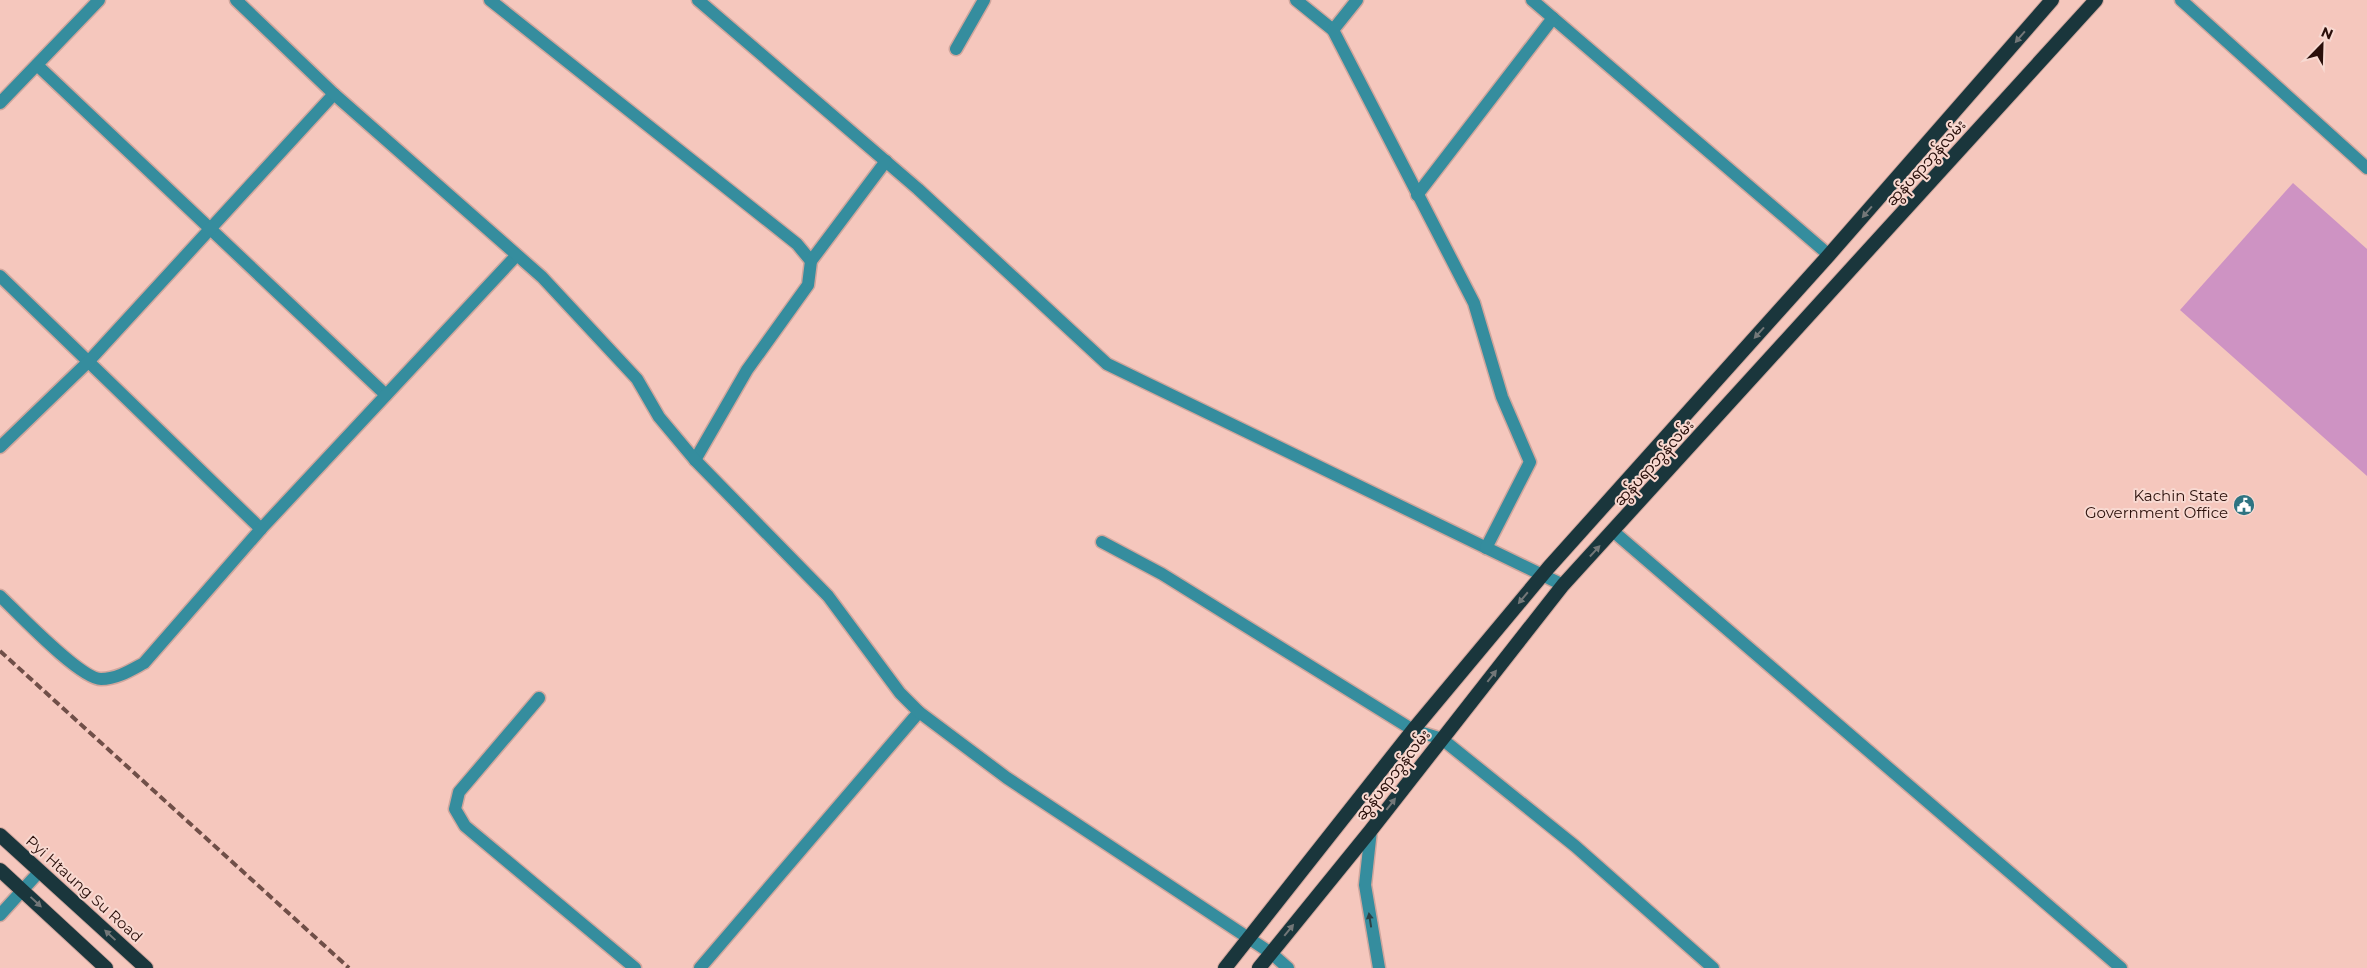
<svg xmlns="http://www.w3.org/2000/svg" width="2367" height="968" font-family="Montserrat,'Noto Sans Myanmar',sans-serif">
<rect width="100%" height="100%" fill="#f5c7bd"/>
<path fill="#ce93c3" d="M2293 183 2367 249V476L2180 310Z"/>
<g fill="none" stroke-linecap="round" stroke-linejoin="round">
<g stroke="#d0a69d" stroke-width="15">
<g id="minor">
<path d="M490 0 797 244 811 261"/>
<path d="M698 0 918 189 1107 364 1563 585"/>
<path d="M1296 0 1333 30"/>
<path d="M1357 0 1333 30 1474 303 1502 397 1530 462 1486 548"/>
<path d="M1532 0 1829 255"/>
<path d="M2181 0 2367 168"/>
<path d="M956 49 984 0"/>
<path d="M37 65 386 395"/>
<path d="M0 103 99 0"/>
<path d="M1417 195 1553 18"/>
<path d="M0 276 261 529"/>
<path d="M0 447 88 362 334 94"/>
<path d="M695 460 747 370 808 285 811 261 886 161"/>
<path d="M1614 532 2121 968"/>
<path d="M1102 542 1162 574 1413 730 1442 739 1575 846 1713 968"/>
<path d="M0 596C18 613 80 679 101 679 117 679 131 670 144 663L261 529 516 256"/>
<path d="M539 698 459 792 455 809 465 826 635 968"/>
<path d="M1371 830 1365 885 1379 968"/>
<path d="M0 915 39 872"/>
<path d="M1271 953 1288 968"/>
<path d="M700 968 919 712"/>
</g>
</g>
<g stroke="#d0a69d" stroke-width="15">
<path id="tertiary" d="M236 0 334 94 542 277 637 379 659 417 695 460 828 596 900 693 919 712 1007 778 1271 953"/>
</g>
<g stroke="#d0a69d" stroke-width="16">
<g id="trunk">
<path d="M0 835 146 968"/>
<path d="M0 870 106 968"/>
<path d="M1225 968 1413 730 1549 567 1829 255 2052 0"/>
<path d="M1259 968 1371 830 1563 585 2096 0"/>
</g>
</g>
<use href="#minor" stroke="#358d9e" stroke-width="12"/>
<use href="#tertiary" stroke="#358d9e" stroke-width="12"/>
<use href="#trunk" stroke="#1a363c" stroke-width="14"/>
<path stroke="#704f48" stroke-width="4" stroke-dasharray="8 4" stroke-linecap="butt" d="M0 651 349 968"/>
</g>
<defs><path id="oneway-solid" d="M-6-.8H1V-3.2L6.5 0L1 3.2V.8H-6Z" transform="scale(1.25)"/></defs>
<g fill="#737778">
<use href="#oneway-solid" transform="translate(2020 37) rotate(131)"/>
<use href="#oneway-solid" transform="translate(1867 212) rotate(131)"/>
<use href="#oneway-solid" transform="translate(1759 333) rotate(132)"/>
<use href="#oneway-solid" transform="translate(1595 551) rotate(-47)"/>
<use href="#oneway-solid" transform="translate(1523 598) rotate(130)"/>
<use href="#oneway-solid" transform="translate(1492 676) rotate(-52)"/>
<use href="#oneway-solid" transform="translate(1391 804) rotate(-52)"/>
<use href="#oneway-solid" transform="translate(36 902) rotate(43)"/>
<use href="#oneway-solid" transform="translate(1289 930) rotate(-51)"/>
<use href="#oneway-solid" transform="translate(110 935) rotate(-137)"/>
</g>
<use fill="#2e4145" href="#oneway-solid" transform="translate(1370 920) rotate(-99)"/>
<defs>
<g id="civic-disc" transform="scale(1.125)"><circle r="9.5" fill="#2e7482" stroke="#f8d9d1"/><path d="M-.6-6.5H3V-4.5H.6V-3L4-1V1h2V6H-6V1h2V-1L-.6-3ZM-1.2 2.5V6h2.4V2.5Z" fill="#fff"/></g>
</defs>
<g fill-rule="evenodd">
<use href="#civic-disc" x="2244" y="505"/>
</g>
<g text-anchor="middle" stroke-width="4" stroke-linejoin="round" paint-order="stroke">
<g font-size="15" fill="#2a0f0a" stroke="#f8d9d1">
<text transform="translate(1926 163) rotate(-48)" y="5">ဆွန်ပရာဘွန်လမ်း</text>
<text transform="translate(1654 463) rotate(-48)" y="5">ဆွန်ပရာဘွန်လမ်း</text>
<text transform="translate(1393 775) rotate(-52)" y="5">ဆွန်ပရာဘွန်လမ်း</text>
<text transform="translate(84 889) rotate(42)" y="5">Pyi Htaung Su Road</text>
</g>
<g font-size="15" fill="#2a0f0a" stroke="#f8d9d1" text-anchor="end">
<text x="2228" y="501">Kachin State<tspan x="2228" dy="17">Government Office</tspan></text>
</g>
</g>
<g transform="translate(2322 45) rotate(23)" stroke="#f8d9d1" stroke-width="4" paint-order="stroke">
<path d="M0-4L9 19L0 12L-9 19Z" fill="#2a0f0a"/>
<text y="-8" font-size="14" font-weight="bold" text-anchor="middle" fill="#2a0f0a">N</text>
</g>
</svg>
